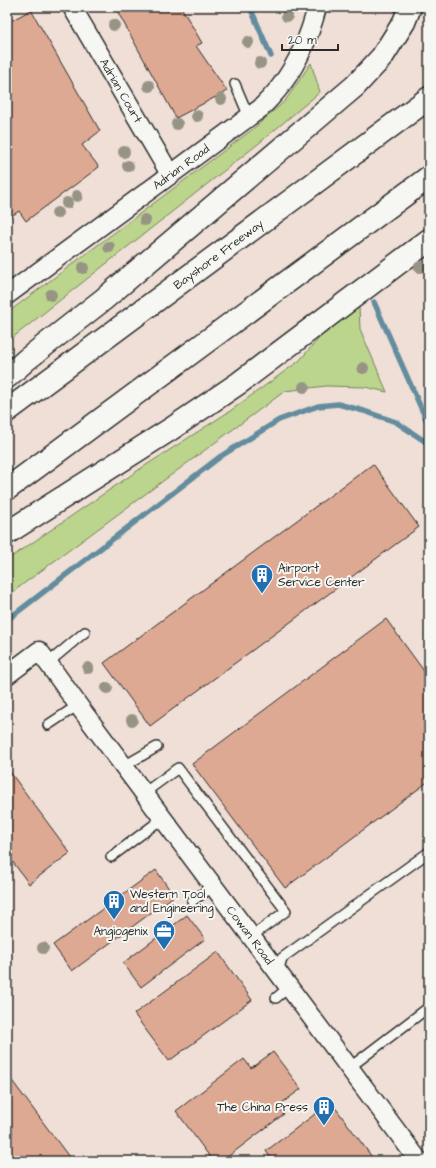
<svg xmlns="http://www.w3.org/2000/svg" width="436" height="1168" font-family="'Architects Daughter',sans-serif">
<rect width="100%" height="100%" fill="#efdfd6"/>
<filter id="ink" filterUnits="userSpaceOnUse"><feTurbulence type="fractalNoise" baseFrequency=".025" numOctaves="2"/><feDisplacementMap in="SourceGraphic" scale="8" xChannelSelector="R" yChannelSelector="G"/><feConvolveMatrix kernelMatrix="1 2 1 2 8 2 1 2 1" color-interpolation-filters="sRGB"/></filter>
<g filter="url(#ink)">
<g fill="#bbd58c" stroke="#73805c">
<path d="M311 63 320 92 258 144 7 342V313L253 129 285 101Z"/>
<path d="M359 307 360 329 387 392 365 387 326 386 285 391 7 596V560L140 469 230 411 299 361 320 337Z"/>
</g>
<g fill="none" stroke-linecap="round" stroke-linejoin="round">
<g stroke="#638c9e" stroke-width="5.5">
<path d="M250 7 271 56"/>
<path d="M374 302 429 426"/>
<path d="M7 620 221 456 279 420 318 406 338 404 364 411 396 422 429 444"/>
</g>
</g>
<g fill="#dea993" stroke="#2b2b2b">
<path d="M115 7H181L202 43 196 46 227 91 176 118Z"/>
<path d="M31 10 100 131 82 145 99 167 26 221 19 211 7 219V23Z"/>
<path d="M373 464 419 527 150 726 104 663Z"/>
<path d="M386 619 429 678V781L285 888 192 764Z"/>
<path d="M7 768 70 853 29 884 7 854Z"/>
<path d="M156 870 174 896 72 971 53 945Z"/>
<path d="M187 915 205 939 141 987 123 963Z"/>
<path d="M218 952 252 1000 169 1061 134 1014Z"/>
<path d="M273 1052 301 1089 278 1106 284 1114 222 1161H213L176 1111 244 1059 251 1068Z"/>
<path d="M7 1074 72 1161H7Z"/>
<path d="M331 1102 375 1161H273L266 1151Z"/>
</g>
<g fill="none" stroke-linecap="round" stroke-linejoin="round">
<g stroke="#2b2b2b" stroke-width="12">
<g id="lane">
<path d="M235 84 249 117"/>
<path d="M48 663 85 632"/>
<path d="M48 725 78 705"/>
<path d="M124 766 157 747"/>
<path d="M144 793 178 768 286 911 252 936"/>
<path d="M111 857 163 818"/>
<path d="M192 901 214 886"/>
<path d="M278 972 282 958 429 852"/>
<path d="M276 998 289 987"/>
<path d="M349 1068 429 1007"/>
</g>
</g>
<g stroke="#2b2b2b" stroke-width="21">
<g id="street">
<path id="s1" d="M72 7 170 174"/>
<path id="s2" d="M7 295 261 108C268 100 276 93 282 84 299 61 310 35 317 7"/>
<path id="s3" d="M7 675 39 651 48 663 78 705 419 1161"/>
</g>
</g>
<g stroke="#2b2b2b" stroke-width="25">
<g id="highway">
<path d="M7 377 26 360 104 299 355 86 382 57 404 22 410 7"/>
<path id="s4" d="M7 411 429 98"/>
<path d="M7 489 429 177"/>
<path d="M7 533 171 429 239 383 429 240"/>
</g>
</g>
<use href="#lane" stroke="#f6f6f2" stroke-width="9"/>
<use href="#street" stroke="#f6f6f2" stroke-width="18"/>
<use href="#highway" stroke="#f6f6f2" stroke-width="22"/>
</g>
<g fill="#979485">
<circle cx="287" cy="16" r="6"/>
<circle cx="114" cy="25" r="6"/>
<circle cx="248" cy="42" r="6"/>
<circle cx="260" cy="63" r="6"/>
<circle cx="149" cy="86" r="6"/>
<circle cx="221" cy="99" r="6"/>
<circle cx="197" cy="116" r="6"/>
<circle cx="177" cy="124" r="6"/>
<circle cx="124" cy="152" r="6"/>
<circle cx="128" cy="166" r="6"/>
<circle cx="77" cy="196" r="6"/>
<circle cx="67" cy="203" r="6"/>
<circle cx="57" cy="213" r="6"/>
<circle cx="145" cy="220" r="6"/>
<circle cx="109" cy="247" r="6"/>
<circle cx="420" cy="267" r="6"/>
<circle cx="83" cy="268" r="6"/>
<circle cx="51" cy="295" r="6"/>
<circle cx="363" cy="368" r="6"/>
<circle cx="304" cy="387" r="6"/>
<circle cx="88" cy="668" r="6"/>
<circle cx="107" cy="688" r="6"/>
<circle cx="132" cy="720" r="6"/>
<circle cx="43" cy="948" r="6"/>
</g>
</g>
<defs>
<g id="building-pin" transform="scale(1.15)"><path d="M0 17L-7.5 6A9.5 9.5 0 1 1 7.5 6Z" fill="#1f6fb2" stroke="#f6f6f2"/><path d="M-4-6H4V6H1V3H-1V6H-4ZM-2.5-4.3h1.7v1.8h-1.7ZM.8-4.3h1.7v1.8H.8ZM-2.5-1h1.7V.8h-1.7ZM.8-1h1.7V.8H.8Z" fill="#fff"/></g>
<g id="office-pin" transform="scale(1.15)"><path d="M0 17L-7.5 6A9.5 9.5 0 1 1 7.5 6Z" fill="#1f6fb2" stroke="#f6f6f2"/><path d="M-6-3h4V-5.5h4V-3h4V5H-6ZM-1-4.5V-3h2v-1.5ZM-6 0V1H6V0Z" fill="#fff"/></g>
</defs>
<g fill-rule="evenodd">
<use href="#building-pin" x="262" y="575"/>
<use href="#building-pin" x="114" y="901"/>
<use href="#office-pin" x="164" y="931"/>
<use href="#building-pin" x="324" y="1107"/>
</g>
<g text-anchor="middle" stroke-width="4" stroke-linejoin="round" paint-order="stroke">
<g font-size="12" fill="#2b2b2b" stroke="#f6f6f2">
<text dy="4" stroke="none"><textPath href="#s1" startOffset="97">Adrian Court</textPath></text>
<text dy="4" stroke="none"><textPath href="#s2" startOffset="216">Adrian Road</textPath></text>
<text dy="4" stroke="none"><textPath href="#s4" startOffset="263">Bayshore Freeway</textPath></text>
<text dy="4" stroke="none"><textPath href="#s3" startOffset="394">Cowan Road</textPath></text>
</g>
<g font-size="12" fill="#2b2b2b" stroke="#f6f6f2" text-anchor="start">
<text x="278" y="572">Airport<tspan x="278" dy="14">Service Center</tspan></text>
<text x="130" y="898">Western Tool<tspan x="130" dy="14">and Engineering</tspan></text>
<text x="148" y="935" text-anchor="end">Angiogenix</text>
<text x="308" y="1111" text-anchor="end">The China Press</text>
</g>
</g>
<rect width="436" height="1168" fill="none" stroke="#f6f6f2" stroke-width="24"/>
<rect x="12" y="12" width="412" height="1144" fill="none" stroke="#2b2b2b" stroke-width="1.5" filter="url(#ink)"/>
<path d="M282 44v6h56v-6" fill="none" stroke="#2b2b2b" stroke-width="2"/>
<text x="288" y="44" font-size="12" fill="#2b2b2b" stroke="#f6f6f2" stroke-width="3" paint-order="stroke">20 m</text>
</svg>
